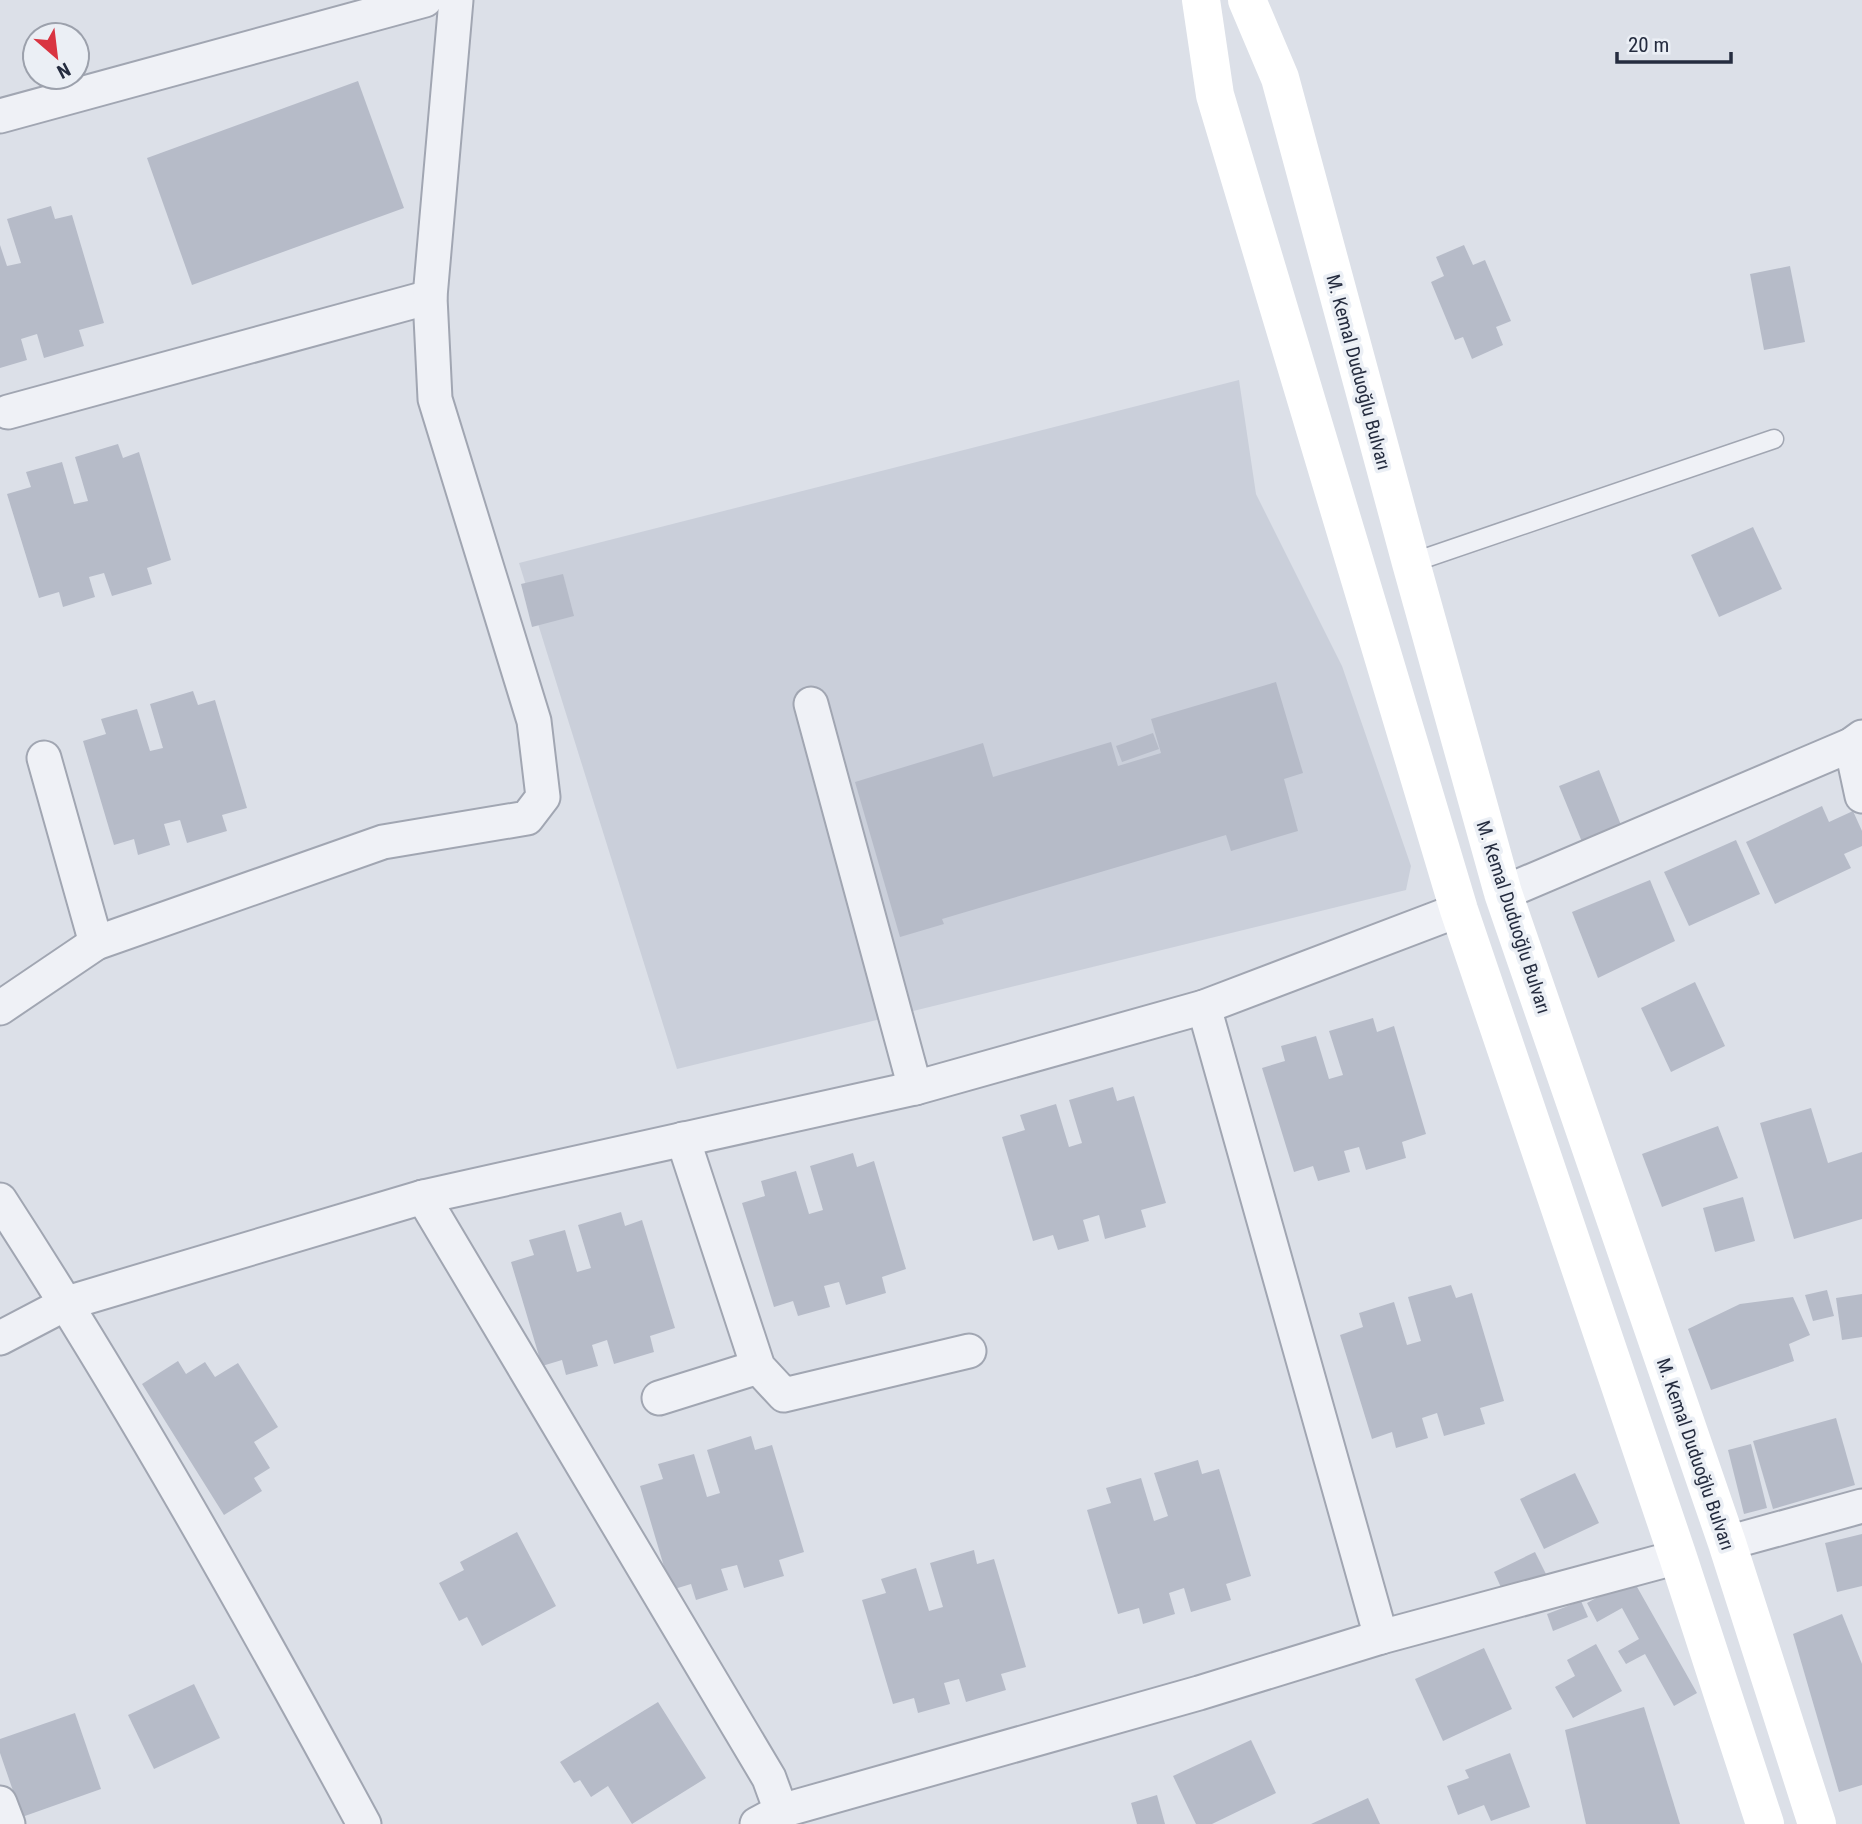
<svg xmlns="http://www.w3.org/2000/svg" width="1862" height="1824" font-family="'Roboto Condensed',sans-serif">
<rect width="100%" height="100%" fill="#dce0e8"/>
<path fill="#cacfda" d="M1239 380 1256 494 1342 666 1411 866 1406 890 677 1069 519 563Z"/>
<g fill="#b6bbc8">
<path d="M358 81 404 208 192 285 147 158Z"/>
<path d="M51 206 55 219 72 215 104 323 79 330 84 346 44 358 37 334 21 339 27 360 0 368V245L7 266 21 263 7 219Z"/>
<path d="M1464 245 1473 265 1485 260 1511 321 1496 327 1503 345 1472 359 1463 337 1455 340 1431 282 1444 276 1436 257Z"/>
<path d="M1790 266 1805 342 1764 350 1750 274Z"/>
<path d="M118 444 123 458 139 452 171 560 147 568 152 584 112 596 104 573 89 577 95 597 63 607 59 592 39 598 7 494 31 487 26 472 62 462 74 504 88 501 75 457Z"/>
<path d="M1753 527 1782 589 1719 617 1691 555Z"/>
<path d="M563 574 574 616 532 627 521 584Z"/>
<path d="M1276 682 1303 773 1284 779 1298 831 1231 851 1226 835 942 919 944 924 900 937 855 782 983 743 993 777 1111 742 1118 766 1161 753 1151 719Z"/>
<path d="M193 691 198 705 215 700 247 808 222 815 227 831 187 843 180 820 164 824 170 845 138 855 134 839 114 845 83 741 106 734 101 719 137 709 150 751 163 748 150 704Z"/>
<path d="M1153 733 1159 749 1122 762 1116 746Z"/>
<path d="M1599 770 1621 825 1582 842 1559 786Z"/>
<path d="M1822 806 1829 822 1853 811 1862 831V846L1844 854 1851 868 1775 904 1746 842Z"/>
<path d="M1736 840 1760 894 1689 926 1664 872Z"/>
<path d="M1650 880 1675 941 1598 978 1572 912Z"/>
<path d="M1695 982 1725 1046 1671 1072 1641 1008Z"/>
<path d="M1373 1018 1377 1032 1394 1026 1426 1134 1402 1142 1406 1158 1366 1170 1359 1147 1344 1151 1350 1172 1318 1181 1313 1166 1294 1172 1262 1068 1285 1061 1281 1046 1316 1036 1329 1079 1343 1075 1329 1031Z"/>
<path d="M1113 1087 1117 1101 1134 1096 1166 1203 1141 1210 1146 1227 1105 1239 1099 1215 1083 1220 1089 1241 1058 1250 1053 1235 1033 1241 1002 1137 1025 1130 1020 1115 1056 1104 1069 1147 1082 1143 1069 1100Z"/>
<path d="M1811 1108 1828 1163 1862 1152V1219L1794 1239 1760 1123Z"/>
<path d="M1718 1126 1738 1178 1662 1207 1642 1154Z"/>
<path d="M853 1153 857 1167 874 1161 906 1269 882 1277 886 1293 846 1305 839 1282 824 1286 830 1307 798 1316 793 1301 774 1307 742 1203 765 1196 761 1181 796 1171 809 1214 823 1210 810 1166Z"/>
<path d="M1743 1197 1755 1241 1715 1252 1703 1208Z"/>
<path d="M621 1212 625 1226 642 1220 675 1328 650 1336 654 1352 614 1364 607 1340 592 1345 598 1366 566 1375 562 1360 542 1366 511 1262 534 1255 529 1240 565 1230 577 1272 591 1268 578 1225Z"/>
<path d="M1451 1285 1456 1298 1472 1293 1504 1401 1480 1408 1485 1424 1444 1436 1437 1413 1422 1418 1428 1438 1396 1448 1392 1432 1372 1439 1340 1335 1363 1327 1359 1313 1394 1302 1407 1345 1421 1341 1408 1297Z"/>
<path d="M1827 1290 1834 1316 1813 1321 1805 1295Z"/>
<path d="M1862 1294V1337L1842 1340 1836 1298Z"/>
<path d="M1793 1297 1810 1335 1789 1344 1794 1361 1711 1390 1688 1329 1740 1304Z"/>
<path d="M178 1361 186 1374 205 1362 215 1377 238 1363 278 1427 254 1442 270 1468 254 1478 262 1491 224 1515 142 1384Z"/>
<path d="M1836 1418 1855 1485 1773 1509 1753 1441Z"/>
<path d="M751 1436 755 1450 772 1445 804 1552 779 1560 784 1576 744 1588 737 1565 721 1569 728 1590 696 1600 691 1584 671 1590 640 1486 663 1479 658 1464 694 1454 707 1497 720 1493 707 1450Z"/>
<path d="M1751 1444 1767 1508 1744 1514 1728 1450Z"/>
<path d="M1198 1460 1202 1474 1219 1469 1251 1576 1226 1584 1231 1600 1191 1612 1184 1588 1169 1593 1175 1614 1143 1624 1139 1608 1118 1614 1087 1510 1111 1503 1106 1488 1141 1478 1154 1521 1168 1516 1154 1473Z"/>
<path d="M1575 1473 1599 1523 1544 1549 1520 1499Z"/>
<path d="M517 1532 556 1606 482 1646 467 1617 459 1621 439 1583 464 1570 460 1562Z"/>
<path d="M1862 1534V1586L1837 1592 1825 1543Z"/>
<path d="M974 1550 977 1564 994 1559 1026 1667 1001 1674 1006 1690 966 1702 959 1679 944 1683 950 1704 918 1713 914 1698 893 1704 862 1600 886 1593 881 1579 916 1568 929 1611 943 1607 930 1563Z"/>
<path d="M1535 1552 1546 1574 1504 1594 1494 1572Z"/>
<path d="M1632 1578 1697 1693 1674 1706 1645 1654 1626 1664 1618 1651 1639 1639 1622 1608 1597 1622 1587 1603Z"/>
<path d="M1581 1601 1588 1617 1553 1631 1547 1614Z"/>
<path d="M1842 1614 1862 1664V1785L1839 1792 1793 1634Z"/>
<path d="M1596 1644 1622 1691 1573 1718 1555 1687 1575 1676 1567 1660Z"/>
<path d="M1484 1648 1512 1709 1443 1741 1415 1679Z"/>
<path d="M194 1684 220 1738 154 1769 128 1715Z"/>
<path d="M658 1702 706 1778 632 1824 608 1786 591 1797 580 1780 574 1783 560 1762Z"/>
<path d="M1644 1707 1680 1824H1586L1565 1730Z"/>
<path d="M75 1713 101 1789 22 1817 0 1753V1739Z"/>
<path d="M1251 1740 1276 1793 1212 1824H1196L1173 1776Z"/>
<path d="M1510 1753 1530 1807 1491 1821 1484 1805 1458 1815 1447 1786 1469 1778 1465 1770Z"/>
<path d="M1157 1795 1165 1824H1137L1131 1803Z"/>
<path d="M1368 1798 1380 1824H1311Z"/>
</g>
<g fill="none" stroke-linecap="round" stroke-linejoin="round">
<g stroke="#a1a6b2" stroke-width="21">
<path id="lane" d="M1411 563 1774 439"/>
</g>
<g stroke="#a1a6b2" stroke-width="37">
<g id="street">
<path d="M0 116 425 0"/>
<path d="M8 412 430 297"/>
<path d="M811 704 915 1088"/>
<path d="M1851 745 1862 796"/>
<path d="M44 758 96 943"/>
<path d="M1503 893 1851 745 1862 737"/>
<path d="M1204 1007 1381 1637"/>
<path d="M0 1008 96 943 383 842 527 818 543 797 534 721 435 399 430 297 456 0"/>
<path d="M683 1139 758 1367 784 1395 969 1351"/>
<path d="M423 1197 769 1778 781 1811"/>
<path d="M0 1200C131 1402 249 1612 364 1824"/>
<path d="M0 1338 67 1303 423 1197 915 1088 1204 1007 1459 910"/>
<path d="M659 1398 758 1367"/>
<path d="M1727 1543 1862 1506"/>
<path d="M0 1803 8 1824"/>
<path d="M757 1824 781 1811 1199 1693 1381 1637 1678 1557"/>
</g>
</g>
<use href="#lane" stroke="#eff1f6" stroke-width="18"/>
<use href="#street" stroke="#eff1f6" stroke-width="33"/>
<g stroke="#fff" stroke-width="38">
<path d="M1201 0 1215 95 1459 910 1678 1557 1765 1824"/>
<path d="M1247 0 1280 78 1411 563 1503 893 1727 1543 1817 1824"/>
</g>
</g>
<g text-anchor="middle" stroke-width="7" stroke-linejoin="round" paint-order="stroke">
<g font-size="19" fill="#252c3f" stroke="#ebeff5">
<text transform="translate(1359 372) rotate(75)" y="7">M. Kemal Duduoğlu Bulvarı</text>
<text transform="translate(1514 917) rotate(72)" y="7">M. Kemal Duduoğlu Bulvarı</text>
<text transform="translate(1696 1454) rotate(71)" y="7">M. Kemal Duduoğlu Bulvarı</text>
</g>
</g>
<g transform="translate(56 56) rotate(152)"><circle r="33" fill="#ebeff5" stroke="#9ca1ac" stroke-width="2"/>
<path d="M0-5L12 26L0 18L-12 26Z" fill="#d93441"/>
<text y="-10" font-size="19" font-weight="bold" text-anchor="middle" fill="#252c3f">N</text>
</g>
<path d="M1617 52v10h114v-10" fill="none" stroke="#252c3f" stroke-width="3.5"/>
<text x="1628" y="52" font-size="21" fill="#252c3f" stroke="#ebeff5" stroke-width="5" paint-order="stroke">20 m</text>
</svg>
